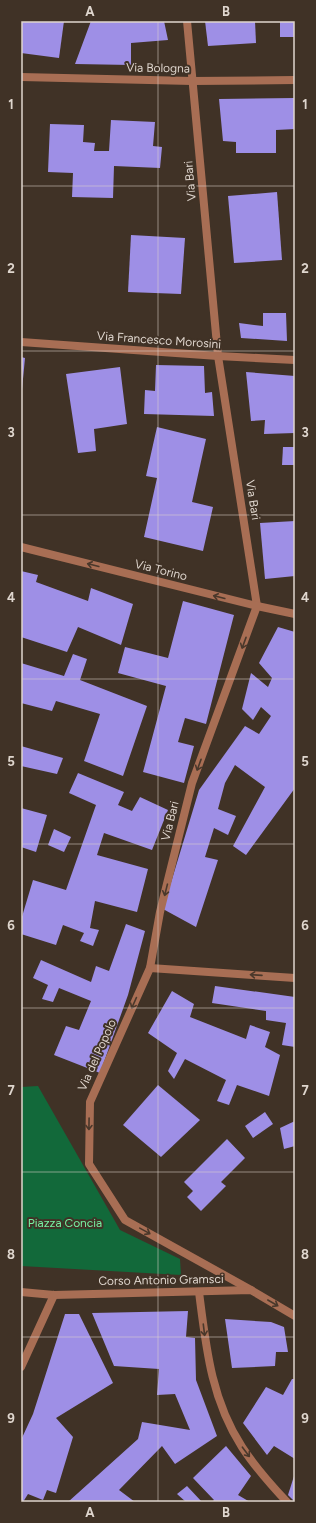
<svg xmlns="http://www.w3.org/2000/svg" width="316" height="1523" font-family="Figtree,sans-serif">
<rect width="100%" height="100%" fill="#403226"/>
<path fill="#12693a" d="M38 1086 120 1230 180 1259 181 1275 21 1266V1087Z"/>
<g fill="#9e8fe6">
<path d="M21 21H64L59 58 21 53Z"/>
<path d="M91 21H164L168 40 131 43V65L75 64Z"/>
<path d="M205 21H255L256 43 208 46Z"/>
<rect x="280" y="21" width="15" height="16"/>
<path d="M295 98V129L276 130V153H236V142L223 141 219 99Z"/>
<path d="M111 120 155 122 153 146 162 147 160 168 114 166 113 198 72 197 73 173 48 172 50 124 84 125 83 142 95 143 94 151H109Z"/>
<path d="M277 192 282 260 234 263 228 196Z"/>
<path d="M131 235 185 238 181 294 128 292Z"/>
<path d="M263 313H286L287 341 241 338 239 323 263 326Z"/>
<path d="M21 357 25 358 22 389H21Z"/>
<path d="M156 365 204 366 205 393 212 392 214 416 144 414 145 390 155 391Z"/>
<path d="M120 367 127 424 94 429 96 451 78 453 66 374Z"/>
<path d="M246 372 295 376V433L264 434 265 420 251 421Z"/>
<path d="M157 427 206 439 192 502 213 507 203 551 144 537 157 478 146 476Z"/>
<path d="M283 447H295V465H282Z"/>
<path d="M295 521V576L265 579 260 523Z"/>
<path d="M21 571 38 575 36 582 88 601 91 588 133 604 121 645 78 627 67 652 21 637Z"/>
<path d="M183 601 234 615 206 724 185 718 178 742 194 746 184 783 143 772 166 686 118 673 125 647 168 658Z"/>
<path d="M278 627 295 632V788L246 855 233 846 265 787 235 765 225 783 218 809 236 816 228 835 214 828 205 857 218 860 196 927 163 909 199 790 245 726 259 734 271 716 261 707 253 720 242 709 251 673 268 687 272 678 259 663Z"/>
<path d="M73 654 87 659 80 680 147 706 123 776 84 761 100 714 56 701 52 711 21 703V663L64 676Z"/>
<path d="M21 746 63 758 57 774 21 766Z"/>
<path d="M78 773 124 792 118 805 132 811 140 797 168 810 152 850 104 833 97 855 148 869 137 912 95 901 90 928 99 930 93 946 80 941 84 933 63 925 56 945 21 934V920L33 880 66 890 96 805 69 793Z"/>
<path d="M21 808 47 815 36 852 21 847Z"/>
<path d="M54 829 71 837 64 852 48 845Z"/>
<path d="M126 924 145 931 128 995 100 1073 54 1055 66 1026 79 1030 91 1001 59 988 53 1002 42 999 48 985 33 978 41 960 91 982 96 966 109 971Z"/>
<path d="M215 986 295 997V1047L282 1045 286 1023 266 1020V1011L212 1003Z"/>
<path d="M172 991 194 1004 190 1017 246 1039 250 1025 270 1032 265 1047 280 1055 269 1096 237 1085 229 1105 217 1101 226 1080 185 1059 174 1079 168 1071 177 1053 148 1033Z"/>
<path d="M158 1085 200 1120 161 1157 123 1125Z"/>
<path d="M265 1112 273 1124 253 1138 245 1126Z"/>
<path d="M295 1121V1146L284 1149 280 1128Z"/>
<path d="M227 1139 245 1158 221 1182 226 1186 201 1211 187 1197 193 1191 184 1182Z"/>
<path d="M188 1311 186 1337 195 1338 196 1380 217 1436 175 1464 162 1446 119 1490 135 1502H68L138 1439 142 1422 190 1430 175 1394 157 1395 159 1369 114 1366 92 1313Z"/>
<path d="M65 1314H79L113 1383 56 1418 73 1437 56 1493 47 1490 43 1500 28 1494 23 1502H21V1440L33 1414Z"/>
<path d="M225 1319 271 1322 284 1327 288 1352H276L275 1366 232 1368Z"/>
<path d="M292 1379H295V1459L274 1446 267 1455 243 1423 266 1387 283 1395Z"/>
<path d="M226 1446 251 1476 238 1495 250 1502H212L214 1500 193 1478Z"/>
<path d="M295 1473V1502L288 1495Z"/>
<path d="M187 1486 202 1502H186L177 1494Z"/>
</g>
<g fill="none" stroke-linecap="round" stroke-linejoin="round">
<g stroke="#a86e54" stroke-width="8">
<path d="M187 21 218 356 257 606 192 783 160 912 150 968 90 1102 89 1164 125 1220 251 1290"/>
<path d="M21 77 192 81 295 80"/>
<path d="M21 342 218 356 295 360"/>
<path d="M21 547 257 606 295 614"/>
<path d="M150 968 295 978"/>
<path d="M199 1292C206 1347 211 1399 242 1447 255 1467 271 1485 287 1502"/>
</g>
<g stroke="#a86e54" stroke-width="8">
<path d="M21 1292 54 1295 251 1290 295 1316"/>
<path d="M21 1367 54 1295"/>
</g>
</g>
<defs><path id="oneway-shaft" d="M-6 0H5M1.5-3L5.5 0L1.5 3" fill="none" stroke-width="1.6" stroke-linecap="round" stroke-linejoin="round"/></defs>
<g stroke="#4a382b">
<use href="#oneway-shaft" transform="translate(93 565) rotate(-166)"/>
<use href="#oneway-shaft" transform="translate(219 597) rotate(-166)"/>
<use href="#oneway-shaft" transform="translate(244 643) rotate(110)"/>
<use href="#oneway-shaft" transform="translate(199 765) rotate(110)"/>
<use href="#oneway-shaft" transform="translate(166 890) rotate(104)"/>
<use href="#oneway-shaft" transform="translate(256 975) rotate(-176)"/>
<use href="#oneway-shaft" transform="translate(134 1003) rotate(114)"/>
<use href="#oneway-shaft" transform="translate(89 1124) rotate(91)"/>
<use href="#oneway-shaft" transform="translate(145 1231) rotate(29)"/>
<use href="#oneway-shaft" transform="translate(273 1303) rotate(30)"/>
<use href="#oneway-shaft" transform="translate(204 1330) rotate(83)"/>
<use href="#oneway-shaft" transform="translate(246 1452) rotate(53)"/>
</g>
<path fill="none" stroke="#dfd6ce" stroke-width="1" stroke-opacity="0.55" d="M158 21V1502M21 186H295M21 351H295M21 515H295M21 679H295M21 844H295M21 1008H295M21 1172H295M21 1337H295"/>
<g text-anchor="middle" stroke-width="4" stroke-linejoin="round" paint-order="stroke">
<g font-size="12" fill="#dfd6ce" stroke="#403226">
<text transform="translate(158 68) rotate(1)" y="4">Via Bologna</text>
<text transform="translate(190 181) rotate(-95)" y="4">Via Bari</text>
<text transform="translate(159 340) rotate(4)" y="4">Via Francesco Morosini</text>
<text transform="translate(253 500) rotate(81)" y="4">Via Bari</text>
<text transform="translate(161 570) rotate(14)" y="4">Via Torino</text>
<text transform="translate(170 821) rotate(-76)" y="4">Via Bari</text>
<text transform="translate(97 1055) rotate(-66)" y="4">Via del Popolo</text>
<text transform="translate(161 1280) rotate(-1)" y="4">Corso Antonio Gramsci</text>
</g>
<g font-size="12" fill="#76f0a2" stroke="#403226">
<text x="65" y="1227">Piazza Concia</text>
</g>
</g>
<rect width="316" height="1523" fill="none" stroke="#403226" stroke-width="44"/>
<rect x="22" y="22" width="272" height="1479" fill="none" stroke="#dfd6ce" stroke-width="1.5"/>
<g font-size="13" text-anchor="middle" font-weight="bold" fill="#dfd6ce">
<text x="90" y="16">A</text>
<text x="226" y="16">B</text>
<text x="11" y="109">1</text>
<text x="305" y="109">1</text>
<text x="11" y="273">2</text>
<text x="305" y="273">2</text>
<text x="11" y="437">3</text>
<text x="305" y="437">3</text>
<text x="11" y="602">4</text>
<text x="305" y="602">4</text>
<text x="11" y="766">5</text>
<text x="305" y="766">5</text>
<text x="11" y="930">6</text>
<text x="305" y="930">6</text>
<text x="11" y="1095">7</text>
<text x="305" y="1095">7</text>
<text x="11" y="1259">8</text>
<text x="305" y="1259">8</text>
<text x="11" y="1423">9</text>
<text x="305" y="1423">9</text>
<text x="90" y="1517">A</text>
<text x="226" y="1517">B</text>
</g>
</svg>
